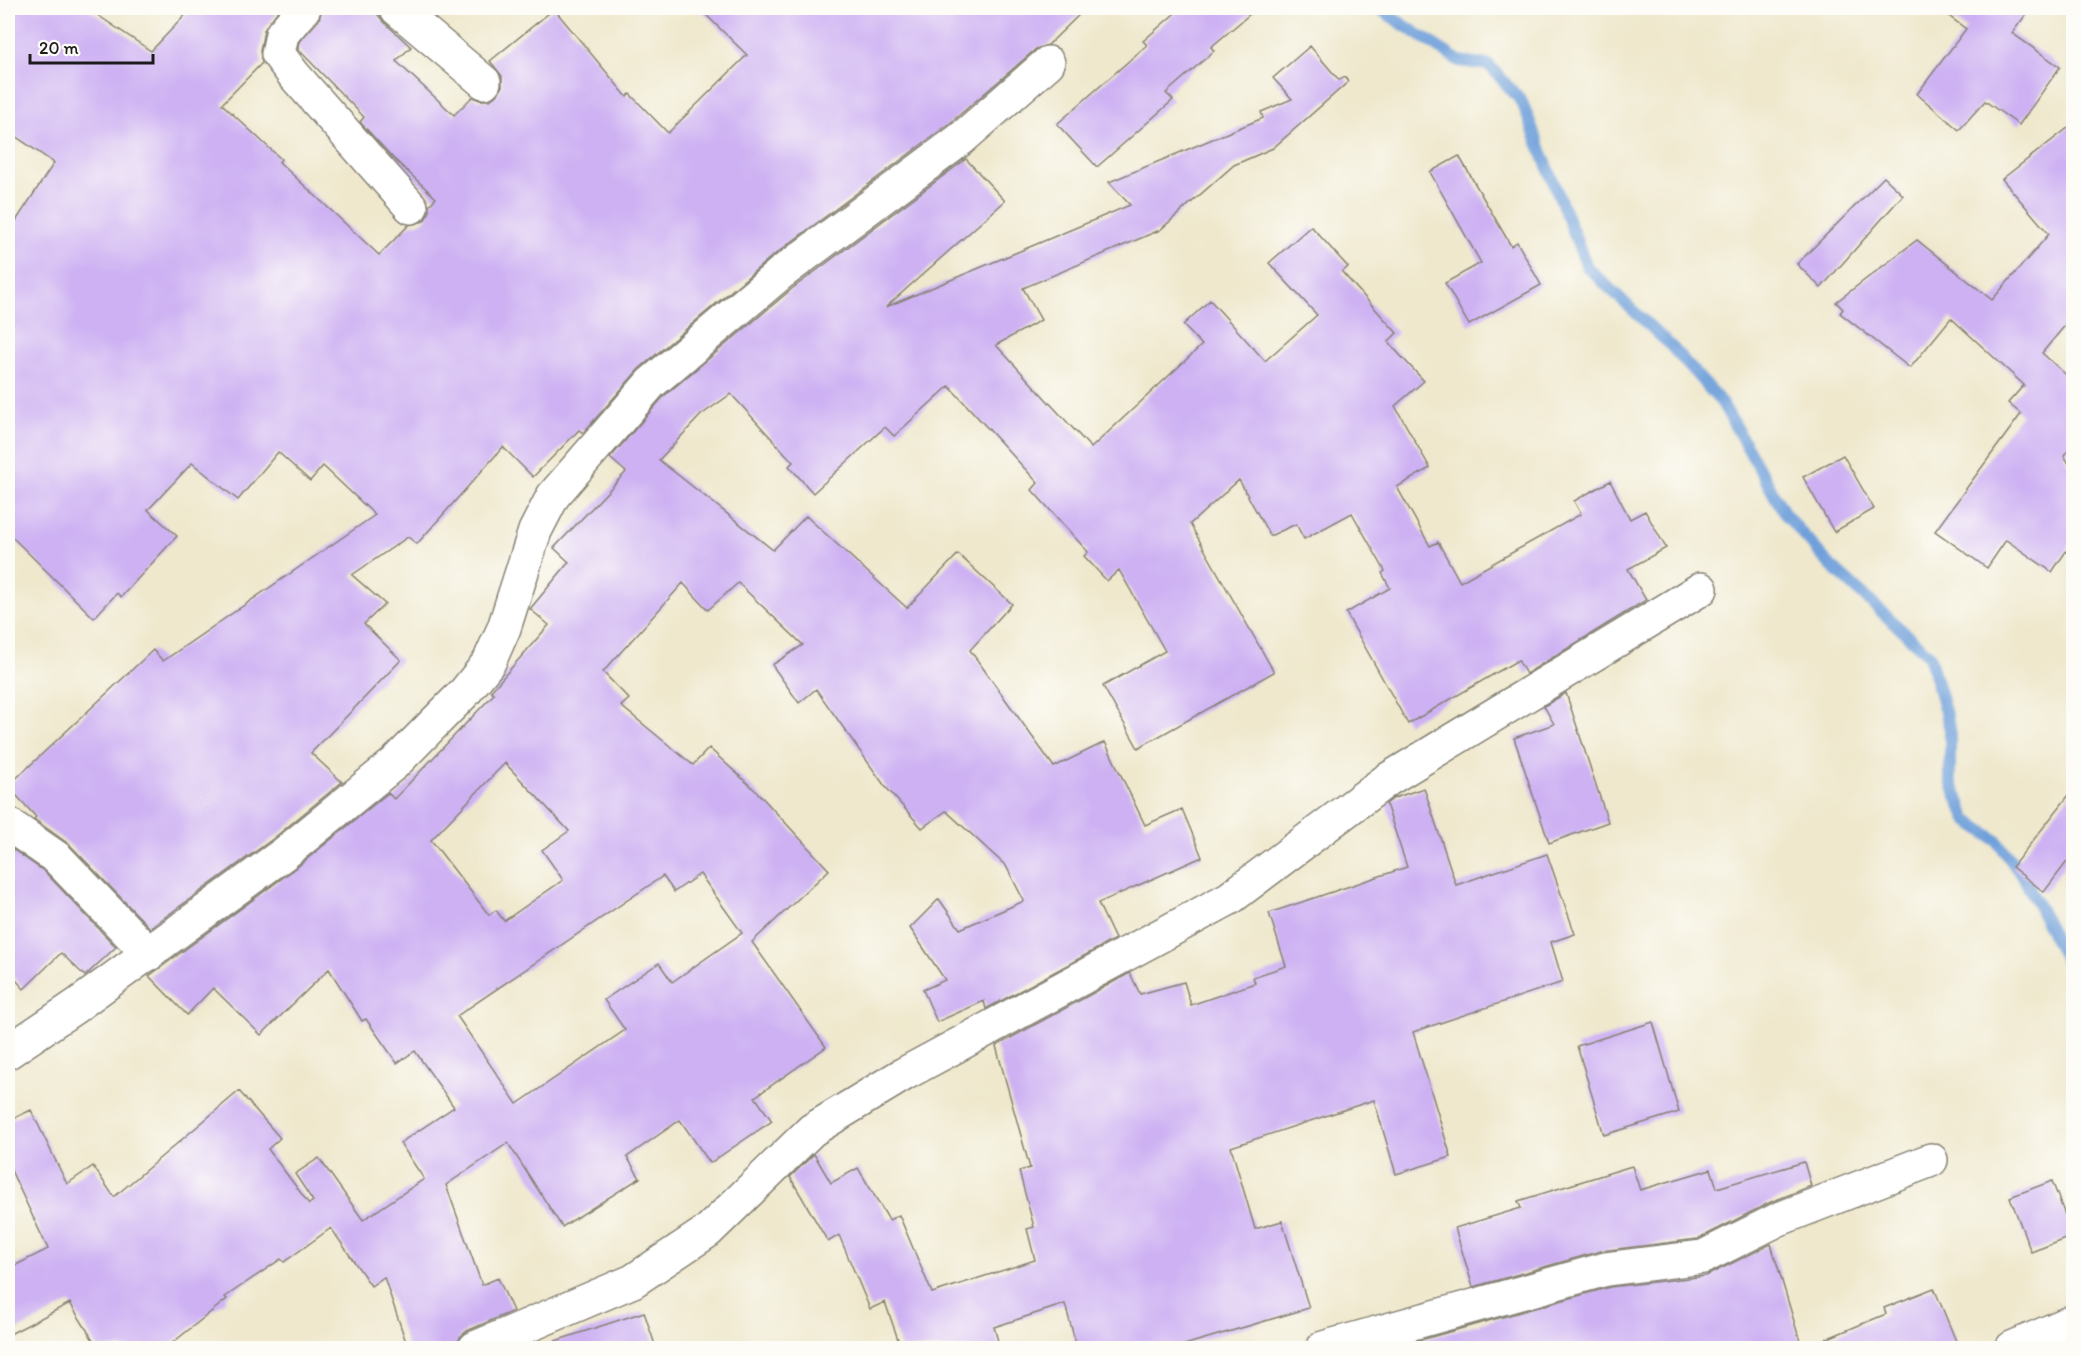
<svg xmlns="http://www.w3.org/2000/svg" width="2081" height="1356" font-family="Itim,sans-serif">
<rect width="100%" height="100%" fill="#fdfcf7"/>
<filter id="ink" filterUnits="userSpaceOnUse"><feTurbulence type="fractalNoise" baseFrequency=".0167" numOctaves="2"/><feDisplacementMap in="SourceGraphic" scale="12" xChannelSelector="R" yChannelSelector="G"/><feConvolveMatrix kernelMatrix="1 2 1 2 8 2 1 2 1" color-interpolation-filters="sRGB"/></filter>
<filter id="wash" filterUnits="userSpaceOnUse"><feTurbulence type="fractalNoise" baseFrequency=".008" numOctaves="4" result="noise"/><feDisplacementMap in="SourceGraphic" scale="24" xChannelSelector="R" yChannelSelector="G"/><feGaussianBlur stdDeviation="1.35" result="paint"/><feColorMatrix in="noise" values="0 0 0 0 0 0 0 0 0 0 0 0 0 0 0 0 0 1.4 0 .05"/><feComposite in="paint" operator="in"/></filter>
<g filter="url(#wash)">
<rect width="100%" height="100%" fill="#efe8cd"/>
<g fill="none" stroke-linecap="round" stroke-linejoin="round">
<path stroke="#6fa0da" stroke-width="12" d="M1378 8 1459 61 1489 65 1522 102 1587 267 1670 345 1722 403 1785 514 1829 564 1929 655 1950 729V780L1967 820 1997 841 2025 880 2074 977"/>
</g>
<g id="blocks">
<g fill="#cdb1f3" fill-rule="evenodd">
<path d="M8 8H87L151 51 192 8H280L264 30 260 51 262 63 222 104 281 159 279 162 379 255 409 225 424 221 429 213V205L436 198 393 158 360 122 364 117 298 49 299 42 319 20 322 8H372L384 22 411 47 396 61 454 115 472 97 480 100H490L498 94 502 86V76L490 61 554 9 627 97 630 94 668 133 747 55 699 8H1086L1048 45 1036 49 949 124 770 258 639 369 583 433 579 430 533 477 503 447 417 544 408 537 352 575 385 604 364 624 401 660 311 753 342 782 274 838 150 928 70 845 34 819 36 817 8 786 153 650 163 661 375 515 323 466 310 481 278 452 238 500 192 463 148 510 177 536 121 597 117 593 94 618 8 533V233L54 163 8 131Z"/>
<path d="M1181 8H1257L1211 47 1214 51 1166 93 1173 100 1097 167 1057 124 1147 45 1143 41Z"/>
<path d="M1938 8H2031L2012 33 2060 67 2019 125 1985 101 1959 130 1917 94 1966 29Z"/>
<path d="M1310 46 1339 80 1345 77 1348 82 1273 148 1234 165 1160 230 1023 288 1041 320 996 345 1091 448 1202 345 1183 325 1210 300 1265 361 1317 315 1269 263 1311 226 1348 267 1342 272 1397 333 1388 342 1424 381 1395 406 1430 468 1397 487 1430 546 1438 542 1460 582 1581 514 1574 501 1610 481 1630 519 1645 511 1666 548 1628 569 1646 600 1526 674 1518 660 1408 724 1346 613 1390 588 1382 573 1385 571 1352 513 1304 539 1296 524 1270 536 1239 480 1190 524 1274 672 1138 748 1103 686 1165 651 1119 570 1107 581 1084 556 1088 552 1032 490 1038 483 949 386 894 436 885 427 813 493 789 466 793 462 731 394 701 415 659 460 773 550 806 516 907 608 958 554 1012 604 970 650 1054 767 1105 742 1145 825 1182 809 1202 857 1098 903 1115 939 986 1009 984 1001 937 1022 923 990 945 980 910 928 939 899 960 929 1024 901 1006 866 946 811 922 828 884 785 816 689 799 703 772 665 803 645 738 583 708 610 683 583 603 672 629 699 621 706 693 765 709 748 757 792 829 870 752 942 826 1047 755 1097 772 1121 710 1163 680 1120 627 1157 640 1178 562 1227 508 1143 446 1185 482 1285 498 1278 513 1311 467 1331 460 1337 457 1348H408L384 1277 371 1286 331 1228 284 1262 281 1259 225 1297 227 1299 166 1348H98L70 1303 8 1335V1269L48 1249 8 1164V1121L31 1110 67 1184 93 1166 114 1197 239 1091 280 1138 268 1149 309 1204 313 1201 295 1174 319 1158 363 1220 424 1179 400 1143 454 1107 415 1051 397 1063 366 1019 362 1021 329 969 261 1035 213 988 187 1015 149 976 296 868 388 793 394 799 494 694 491 691 549 625 530 609 569 562 554 548 626 472 610 458 664 396 793 288 966 159 1005 201 886 307 1130 205 1109 182 1263 118 1261 112 1292 99 1273 78ZM505 763 569 831 542 850 563 880 504 921 496 910 489 915 431 840ZM700 874 742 933 672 982 659 963 604 1000 625 1030 517 1104 457 1016 663 876 674 892Z"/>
<path d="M2073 124V316L2042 353 2073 381V445L2064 455 2073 471V541L2052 572 2006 540 1987 568 1935 531 2021 414 2008 403 2024 385 1951 318 1910 368 1840 313 1843 309 1836 302 1917 240 1992 300 2049 234 2002 179Z"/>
<path d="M1459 156 1511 246 1517 242 1541 285 1469 325 1445 283 1481 263 1430 172Z"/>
<path d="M1884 177 1903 195 1821 288 1797 264Z"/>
<path d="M1843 455 1874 509 1834 532 1803 477Z"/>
<path d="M1566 693 1608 822 1549 843 1514 738 1554 724 1544 706Z"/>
<path d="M1424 788 1456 885 1547 854 1575 934 1551 942 1563 982 1413 1032 1451 1157 1396 1174 1374 1100 1231 1147 1255 1229 1282 1221 1309 1308 1174 1348H1077L1065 1304 994 1327 1000 1348H901L885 1302 870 1309 839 1235 828 1242 790 1177 814 1154 831 1183 858 1168 889 1220 899 1215 932 1293 1035 1260 1027 1229 1034 1227 1019 1171 1030 1168 996 1046 1130 973 1140 994 1184 982 1191 1005 1255 983 1253 977 1286 966 1269 913 1407 867 1386 804 1394 798Z"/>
<path d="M2073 790V854L2044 892 2012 867Z"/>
<path d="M8 846 45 872 116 947 85 976 61 953 24 989 8 971Z"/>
<path d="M1653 1022 1679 1112 1604 1135 1577 1046Z"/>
<path d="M1804 1162 1811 1186 1771 1202 1698 1239 1601 1251 1473 1287 1455 1228 1521 1208 1518 1201 1632 1166 1640 1190 1711 1169 1717 1188Z"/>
<path d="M2052 1181 2073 1236 2031 1252 2010 1197Z"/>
<path d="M1771 1244 1802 1348H1392L1610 1287 1706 1276Z"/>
<path d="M1934 1288 1956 1341 1937 1348H1804L1886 1314 1884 1308Z"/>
<path d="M644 1312 656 1348H553L552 1342Z"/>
</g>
</g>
</g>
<g filter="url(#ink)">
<use href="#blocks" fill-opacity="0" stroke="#868274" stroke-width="1.5"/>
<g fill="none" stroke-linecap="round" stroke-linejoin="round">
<g stroke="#868274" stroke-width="36">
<g id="minor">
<path d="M304 8 282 34 278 54 294 75 411 207"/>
<path d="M396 8 484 82"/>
<path d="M8 824 57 858 149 954"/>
<path d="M8 1052 76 1006 285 853 395 763 465 692 489 662 504 628 535 531 553 496 651 383 781 273 961 139 1048 63"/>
<path d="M475 1348 633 1281 708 1231 812 1130 904 1074 1230 898 1387 780 1701 589"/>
<path d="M1323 1348 1606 1269 1703 1257 1779 1219 1931 1160"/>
<path d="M2012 1348 2074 1321"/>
</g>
</g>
<use href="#minor" stroke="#fff" stroke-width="33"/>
</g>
</g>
<rect width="2081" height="1356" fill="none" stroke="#fdfcf7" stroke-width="30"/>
<path d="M30 54v9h123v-9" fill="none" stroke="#1c1c1c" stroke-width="3"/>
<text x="39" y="54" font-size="18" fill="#1c1c1c" stroke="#fdfcf7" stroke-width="4.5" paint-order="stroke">20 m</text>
</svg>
